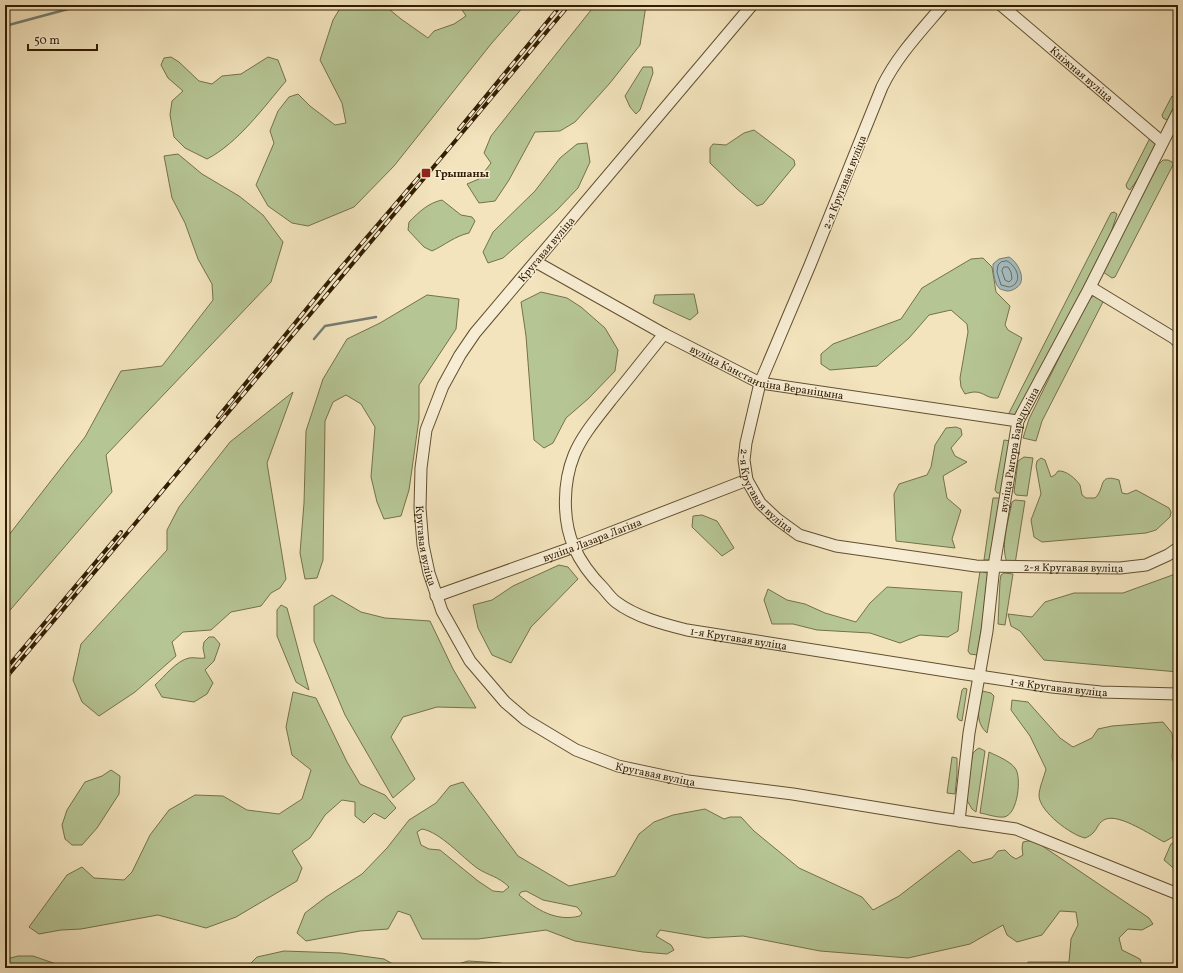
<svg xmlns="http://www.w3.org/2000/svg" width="1183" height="973" font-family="Vollkorn,serif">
<rect width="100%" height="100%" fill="#f3e4bd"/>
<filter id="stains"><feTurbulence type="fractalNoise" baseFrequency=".005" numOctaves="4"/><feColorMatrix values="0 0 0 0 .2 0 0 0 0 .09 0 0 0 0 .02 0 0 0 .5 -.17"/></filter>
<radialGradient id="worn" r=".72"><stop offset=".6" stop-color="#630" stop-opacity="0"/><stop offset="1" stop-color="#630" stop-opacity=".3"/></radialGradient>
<g fill="#b6c594" stroke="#74714a" fill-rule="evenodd">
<path d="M342 5H384L401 19 428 38 434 31 454 24 466 16 459 5H525L491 44 394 166 354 207 308 226 292 223 268 206 256 185 274 143 270 131 278 111 289 97 298 94 310 106 335 125 346 123 342 103 320 60 333 20Z"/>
<path d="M595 5H646L640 45 610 83 575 122 560 131 535 132 509 180 495 201 479 203 467 184 479 179 491 163 484 153 491 136Z"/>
<path d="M171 57 179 62 199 81 212 84 222 76 241 74 268 57 278 60 286 81C264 107 238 143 207 159L185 148 174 137 170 115 172 101 183 91 168 78 161 65 164 58Z"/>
<path d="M643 67H652L653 73 640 110 636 114 630 107 625 96Z"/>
<path d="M1172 96 1178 99V104L1169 121 1163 118 1162 115Z"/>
<path d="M754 130 794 160 795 165 763 204 757 206 737 189 710 163V148L713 144 726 145 744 133Z"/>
<path d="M1151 136C1153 139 1155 141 1156 145 1157 154 1136 181 1130 190L1127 188 1126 185Z"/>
<path d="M587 143 590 162 578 188 557 210 503 258 488 263 483 252 493 232 535 191 560 158 577 144Z"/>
<path d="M178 154 202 174 239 196 263 215 283 242 271 282 106 455 112 492 5 616V540L85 437 121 371 162 366 213 300 212 284 198 259 185 223 172 198 164 156Z"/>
<path d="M1163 160H1168L1174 163 1115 277 1112 278 1103 272 1158 165Z"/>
<path d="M442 200 461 215 472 217 475 221 469 233C455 236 445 245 432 251L424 247 408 230 409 222C419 212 428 203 442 200Z"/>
<path d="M1114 212 1117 214 1109 239 1019 413 1014 417H1007L1111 213Z"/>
<path d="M983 258 992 267 996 292 1010 306 1005 325 1008 330 1022 338 998 398C987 399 984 392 975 392 972 392 968 393 965 394L961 387 960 378 968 332 967 324 951 310 929 315 909 338 877 366 830 370 821 364V354L833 344 901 319 922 288 971 259Z"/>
<path d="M541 292 567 298 581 307 605 328 618 350 615 371 588 399 566 418 553 443 544 448 534 440 526 336 521 302Z"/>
<path d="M694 294 698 313 690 320 653 303 655 295Z"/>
<path d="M427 295 459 299 456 329 419 385V419L409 490 401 516 384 519 377 502 371 477 375 427 361 404 346 395 333 402 325 421 323 560 317 578 305 579 300 553 304 503 306 431 323 379 347 339 380 323Z"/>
<path d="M1098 295 1105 298 1042 421 1036 441 1023 438 1029 419 1088 299 1094 296Z"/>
<path d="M293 392 267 463 286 579 280 588 271 593 261 606 231 612 211 630 183 632 172 642 176 656 135 692 99 716 82 702 73 680 81 644 167 550V530L179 507 230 442Z"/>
<path d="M956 427 961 429 962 435 951 448 955 456 967 462 943 476 947 498 961 510 952 539 955 548 896 541 894 494 899 484 927 475 931 467 935 445 946 428Z"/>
<path d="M1004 440 1011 441 1002 493H997L995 490Z"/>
<path d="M1024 457 1033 458 1027 496 1016 495 1014 492 1018 461Z"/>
<path d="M1041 458 1045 460 1051 477 1055 475 1058 471C1066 470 1076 479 1080 485 1081 488 1081 492 1082 495L1086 498H1095C1106 488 1097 473 1119 480L1122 493 1127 494 1136 490 1169 508 1171 512 1170 517 1156 530 1146 533 1042 542 1034 537 1031 520 1041 494 1036 466 1037 461Z"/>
<path d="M993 498H1000L1002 501 992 556 989 560H984Z"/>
<path d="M1015 500 1025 501 1015 564 1007 562C1000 546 1009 519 1012 502Z"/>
<path d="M702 515 717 521 734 548 722 556 692 527 693 516Z"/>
<path d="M559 565 568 567 578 579 531 627 511 663 492 655 478 628 473 605 492 600 513 586Z"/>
<path d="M980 571 987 573 990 577 977 655 970 654 968 651Z"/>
<path d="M1004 573 1013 574 1005 625 998 624 1000 581 1001 575Z"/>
<path d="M1178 573V672L1044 660 1020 631 1011 626 1008 614 1032 617 1045 602 1074 593H1123Z"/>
<path d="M887 587 962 592 958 631 948 637 920 635 900 643 870 633 817 630 793 624H772L764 600 768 589 787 600 805 604 825 613 856 622 870 603Z"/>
<path d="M332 595 361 612 385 618 430 621 453 669 476 708 437 707 403 717 391 737 415 779 393 798 345 715 314 641V606Z"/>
<path d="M281 605 287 608 309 690 296 682 277 636V610Z"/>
<path d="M209 637H214L220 644 214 661 205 670 213 683 207 694 194 702 162 697 155 685C165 676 176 661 189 658 194 657 200 659 205 658L203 648 204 642Z"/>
<path d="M964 688 967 689 962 721 959 720 957 717 962 690Z"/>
<path d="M982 691 991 693 994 696 987 733C974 721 979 707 982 691Z"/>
<path d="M293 692 316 698 347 762 360 784 385 795 396 808 385 819 374 813 364 823 355 816V802L342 800 325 815 310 838 292 851 302 868 297 881 236 917 206 928 158 915 81 929 61 930 39 934 29 927 67 875 82 867 94 878 124 880 132 872 150 835 169 810 195 795 223 796 247 810 279 814 302 799 311 770 292 755 286 727Z"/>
<path d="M1012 700 1028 702 1060 738 1073 747 1092 738 1098 729 1112 726 1163 722 1172 733 1173 742 1172 758 1178 773V834L1164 842C1151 835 1120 814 1106 819 1098 822 1098 828 1093 833 1091 835 1088 837 1085 838 1071 835 1040 812 1039 796 1039 788 1044 777 1046 769L1030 736 1011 710Z"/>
<path d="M979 748 985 751 976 812 972 809 965 797 973 753 976 750Z"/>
<path d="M989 752C997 756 1010 761 1015 768 1022 776 1018 815 1004 817 998 818 986 814 980 813Z"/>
<path d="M952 757 957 758V774L955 794 947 793Z"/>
<path d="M111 770 120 776 119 794 97 828 82 845H72L65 839 62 825 67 810 85 782 102 776Z"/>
<path d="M463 782 518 856 569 886 615 876 639 834 654 822 673 815 705 809 724 819 730 817H741L754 831 799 868 862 897 873 910 899 896 959 850 973 863 992 858 998 851 1005 850 1011 856 1016 859 1023 855 1022 848 1023 842 1028 841H1035L1149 918 1153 924 1142 930 1128 929 1119 938 1122 950 1140 959 1143 968H1024L1028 962H1069L1071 939 1078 925 1076 912 1060 911 1042 935 1017 942 1007 935 1003 925 970 944 908 958 820 951 743 936 707 938 660 930 656 936 671 945 674 950 667 954 643 952 575 941 546 930 478 939H422L410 915 398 911 388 929 360 931 306 941 297 933 305 913 326 897 362 874 387 848 409 820 436 803 450 786ZM422 829C440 832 462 857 477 868 489 876 498 876 509 887L503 892 493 891 478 881 440 850 429 849 421 845 417 832ZM526 891 543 900 577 907 582 913 580 916C556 922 537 910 519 895L521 892Z"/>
<path d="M1178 840V872L1164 860 1171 844Z"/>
<path d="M284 951 341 953 384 959 400 968H251V963L257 957Z"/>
<path d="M18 956H33L62 966H87L93 968H14L9 966 7 959Z"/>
<path d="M468 961 501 963 511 968H445Z"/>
</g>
<path fill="#a3bbbe" stroke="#767c72" d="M1009 257C1018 262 1028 281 1016 288 1013 290 1011 291 1007 291 1004 290 1001 290 999 288 994 283 993 270 993 264L999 259Z"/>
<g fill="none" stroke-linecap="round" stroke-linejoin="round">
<g stroke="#6a6c5f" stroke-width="1">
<path d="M1007 261C1014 264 1022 277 1015 284 1015 285 1010 287 1009 287L1001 285 997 272 998 265 1001 262Z"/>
<path d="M1004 267H1008L1011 272 1012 279 1009 282 1005 280 1002 271Z"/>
</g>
<g stroke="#767c72" stroke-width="2.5">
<path d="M5 26 83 5"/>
<path d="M314 339 325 326 376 317"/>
</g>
<g stroke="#624f2f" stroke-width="13">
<g id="street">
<path id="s1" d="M752 5 475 333 460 355 443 386 426 430 421 468 420 508 423 545 429 573 442 611 470 661 505 702 526 720 576 750 618 766 688 781 793 794 940 818 1016 829 1178 894"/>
<path id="s2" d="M943 5C921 31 897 56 882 87L810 265 760 383 746 443 744 460 747 480 760 503 777 519 799 535 836 546 976 566 1120 568 1146 565 1168 555 1178 548"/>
<path id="s3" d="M1001 5 1162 142"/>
<path id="s4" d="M536 262 664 334 760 383 1018 421"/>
<path d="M1090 287 1174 338 1178 342"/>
<path id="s5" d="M664 334C646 356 629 378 611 400 598 417 582 435 574 455 563 482 562 520 574 547 581 563 592 577 604 589 608 594 612 599 616 602 636 617 663 624 687 630L959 673 1052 687 1101 692 1178 694"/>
<path id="s6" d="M436 596 574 547 747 480"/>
<path id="s7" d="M959 821 969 733 987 631 994 566 1018 421 1090 287 1178 112"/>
</g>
</g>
<use href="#street" stroke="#f7edd4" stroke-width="11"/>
<g stroke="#321d00" stroke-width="4">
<g id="rail">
<path d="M459 129 561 5"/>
<path d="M218 417 331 279 423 172"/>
<path d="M5 670 121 532"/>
<path d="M5 679 569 5"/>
</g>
</g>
<use href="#rail" stroke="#f7edd4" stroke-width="2.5" stroke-dasharray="8" stroke-linecap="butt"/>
</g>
<rect fill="#8f2418" stroke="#f7edd4" stroke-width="1.5" x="421" y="168" width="10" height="10" rx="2"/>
<g text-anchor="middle" stroke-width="3" stroke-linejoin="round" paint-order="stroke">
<g font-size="11" fill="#321d00" stroke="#f7edd4">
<text dy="4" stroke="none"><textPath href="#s3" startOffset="106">Кніжная вуліца</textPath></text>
<text transform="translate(844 182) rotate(-68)" y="4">2-я Кругавая вуліца</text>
<text transform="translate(546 249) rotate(-50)" y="4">Кругавая вуліца</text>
<text dy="4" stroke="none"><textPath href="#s4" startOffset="258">вуліца Канстанціна Вераніцына</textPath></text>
<text dy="4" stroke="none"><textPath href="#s7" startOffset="377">вуліца Рыгора Барадуліна</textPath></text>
<text dy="4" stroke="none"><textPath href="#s2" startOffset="540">2-я Кругавая вуліца</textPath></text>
<text dy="4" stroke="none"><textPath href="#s6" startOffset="166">вуліца Лазара Лагіна</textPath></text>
<text dy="4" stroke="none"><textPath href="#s1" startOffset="655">Кругавая вуліца</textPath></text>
<text dy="4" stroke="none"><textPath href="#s2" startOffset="876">2-я Кругавая вуліца</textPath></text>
<text dy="4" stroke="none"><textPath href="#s5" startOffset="444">1-я Кругавая вуліца</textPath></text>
<text dy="4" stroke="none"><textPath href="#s5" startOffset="768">1-я Кругавая вуліца</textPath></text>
<text dy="4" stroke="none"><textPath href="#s1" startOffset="1003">Кругавая вуліца</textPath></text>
</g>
<g font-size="11" font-weight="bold" fill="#321d00" stroke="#f7edd4" text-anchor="start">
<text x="435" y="177">Грышаны</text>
</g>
</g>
<rect width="1183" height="973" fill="none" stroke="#f3e4bd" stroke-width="20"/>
<rect x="6" y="6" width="1171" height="961" fill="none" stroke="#321d00" stroke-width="2"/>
<rect x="10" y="10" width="1163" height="953" fill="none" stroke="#321d00"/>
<path d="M28 44v6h69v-6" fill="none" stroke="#321d00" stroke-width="2"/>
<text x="34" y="44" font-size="12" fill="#321d00" stroke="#f7edd4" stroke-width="3" paint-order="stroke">50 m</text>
<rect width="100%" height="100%" filter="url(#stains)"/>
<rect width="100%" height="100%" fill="url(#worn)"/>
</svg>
